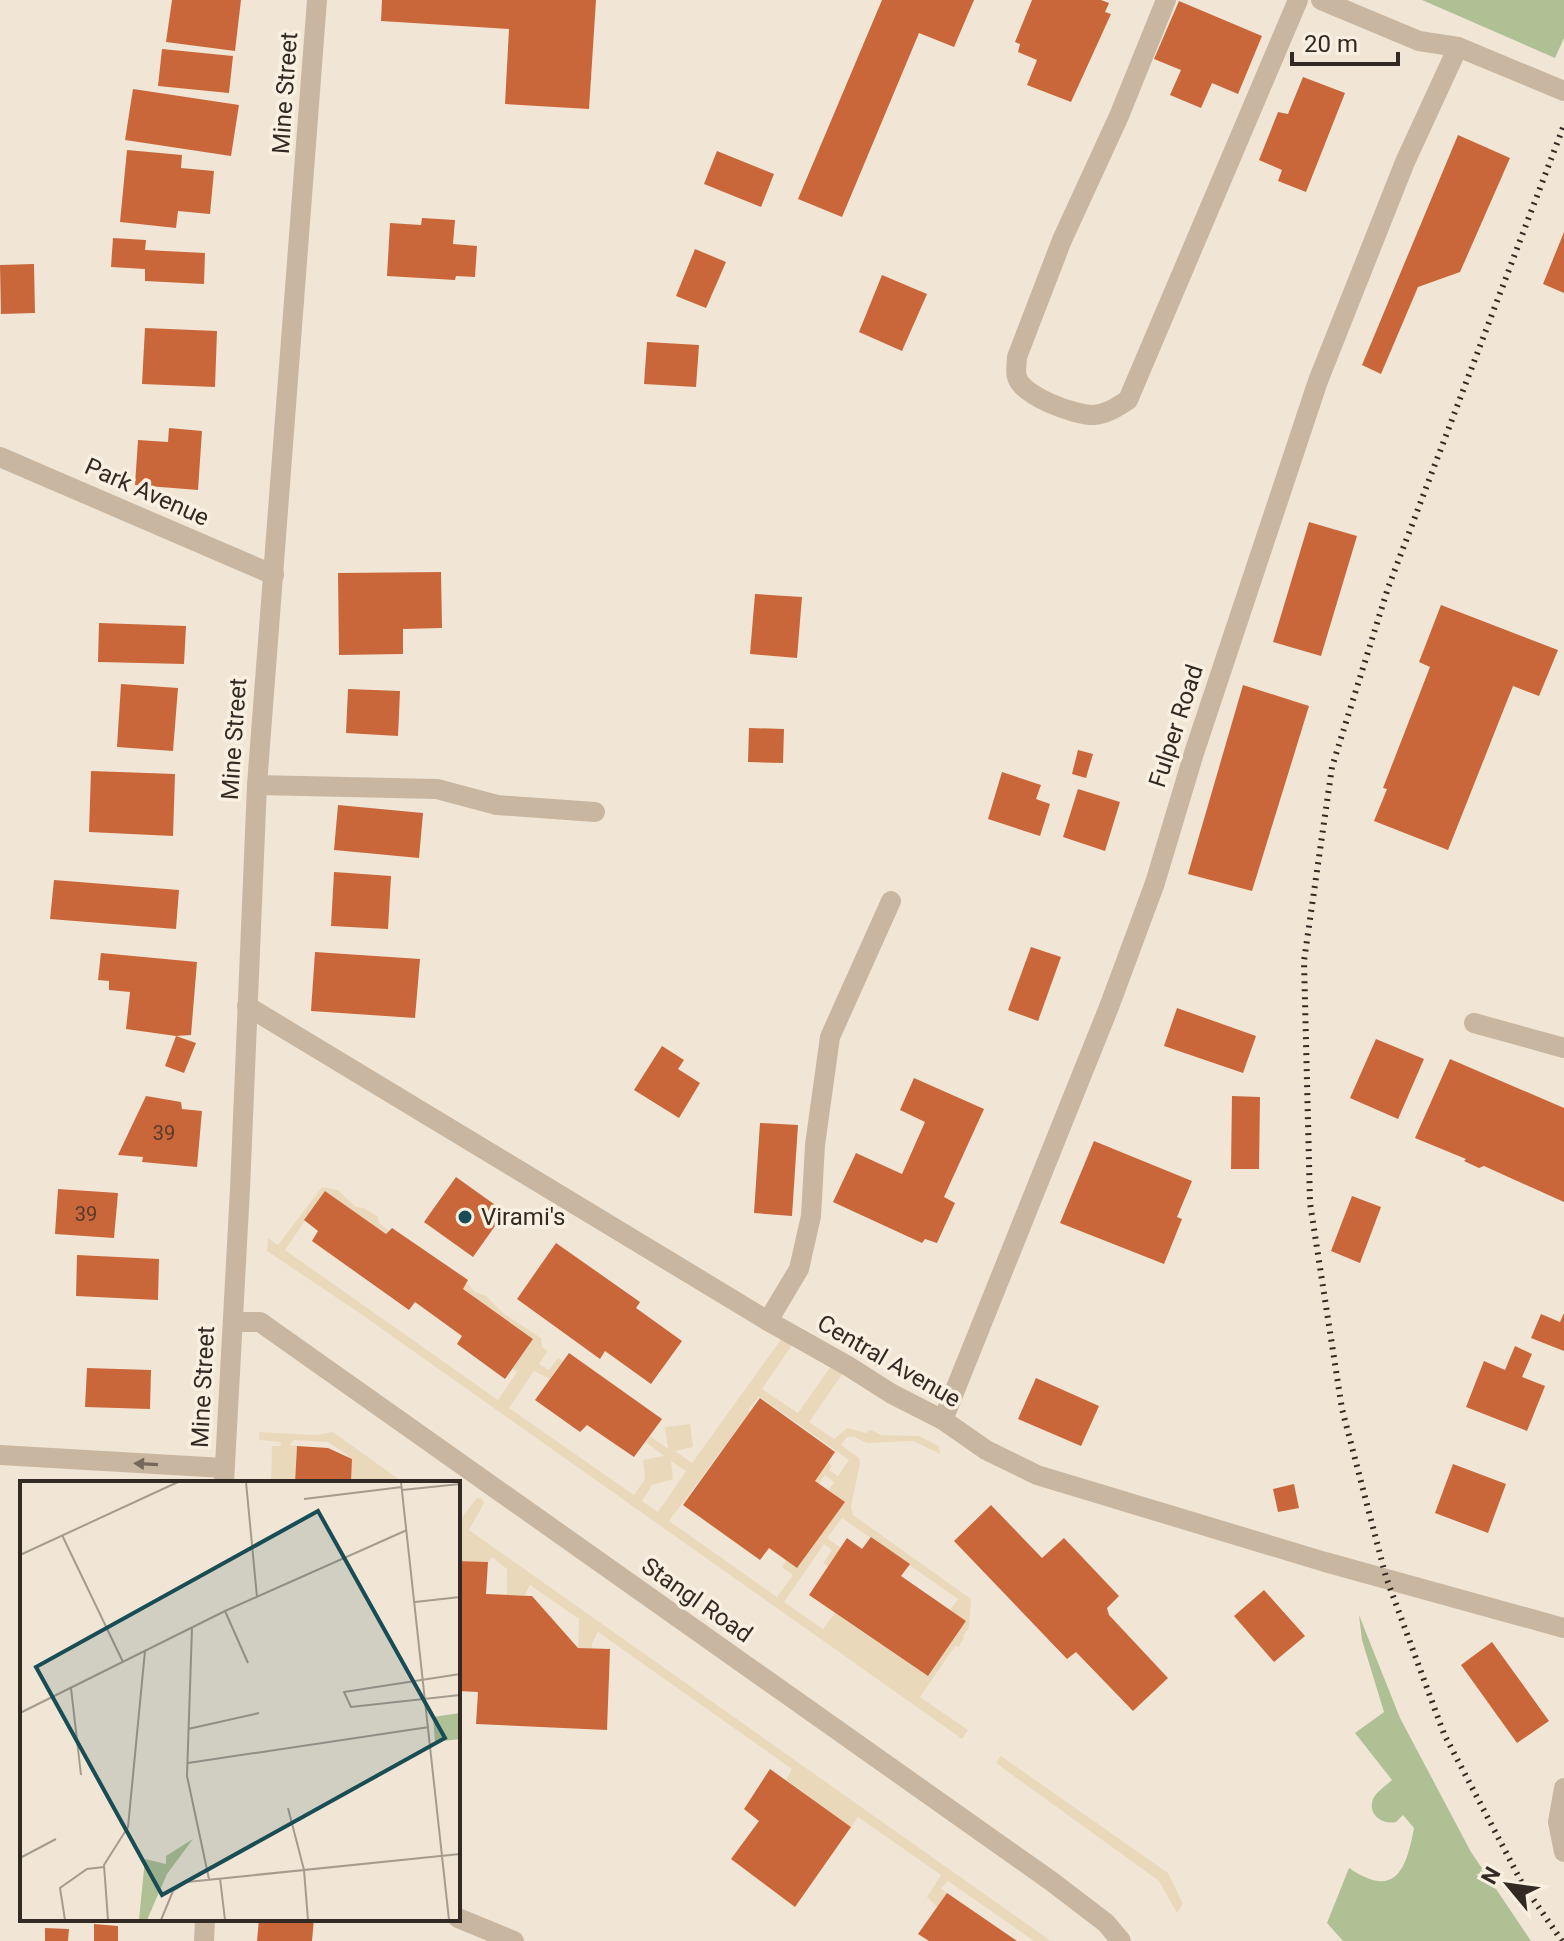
<svg xmlns="http://www.w3.org/2000/svg" width="1564" height="1941" font-family="Roboto,sans-serif">
<rect width="100%" height="100%" fill="#f1e6d5"/>
<g fill="#afc095">
<path d="M1422 0H1564V38L1555 58Z"/>
<path d="M1359 1615 1400 1718 1471 1852 1531 1941H1343L1327 1923 1349 1868C1395 1899 1406 1871 1414 1828L1403 1815 1396 1822C1383 1825 1367 1815 1373 1799 1376 1792 1387 1785 1392 1780L1355 1733 1384 1712 1362 1640Z"/>
</g>
<g fill="#ead8bb" fill-rule="evenodd">
<path d="M322 1187 338 1190 356 1207 364 1208 378 1217 379 1223 389 1231 386 1234 325 1191 285 1250 498 1400 517 1372 512 1368 533 1339 463 1289 467 1283 475 1292 486 1296 503 1313 541 1338 542 1347 548 1351 539 1364 549 1370 558 1358 563 1361 550 1379 534 1371 509 1408 634 1495 645 1479 643 1460 664 1456 646 1442 650 1436 668 1449 665 1427 690 1424 693 1447 675 1451 692 1463 787 1331 797 1338 762 1389 798 1413 836 1359 848 1366 809 1422 834 1439 847 1428 866 1433 870 1430 882 1435 919 1436 939 1446 940 1454 913 1441 867 1443 854 1437H847L841 1445 859 1458 860 1463 851 1507 853 1515 971 1599 969 1628 963 1636 964 1638 959 1647 955 1646 920 1697 968 1730 962 1739 358 1312 267 1251 268 1238 278 1245ZM759 1396 849 1460 838 1476 829 1470 832 1466 828 1462 815 1481 819 1484 825 1475 834 1482 829 1490 844 1502 797 1568 786 1560 782 1567 793 1575 777 1597 669 1521 750 1412 748 1410ZM671 1461 686 1471 658 1512 642 1501 652 1485 673 1479ZM842 1518 958 1599 950 1610 966 1621 928 1676 835 1613 823 1629 784 1602 824 1544 832 1550 823 1563 828 1567 841 1548 827 1538Z"/>
<path d="M259 1432 316 1435 333 1432 404 1483H351L352 1459 336 1447 328 1442 294 1440 289 1445 297 1446 295 1483H271L272 1446H280L281 1442 259 1440Z"/>
<path d="M477 1498 482 1499 484 1503 469 1530 1051 1941H1034L948 1881 941 1888 947 1893 937 1907 927 1897 941 1875 858 1817 851 1827 786 1780 792 1769 598 1632 592 1643V1649L578 1648 579 1619 530 1585 525 1595H507V1569L492 1557 488 1562 458 1561V1522Z"/>
<path d="M1001 1756 1168 1873 1183 1904 1177 1913 1159 1881 1000 1766 996 1762Z"/>
</g>
<g fill="#ca673a">
<path d="M172 0H241L235 51 166 42Z"/>
<path d="M382 0H596L589 109 505 104 509 29 381 21Z"/>
<path d="M882 0H974L954 47 919 33 842 217 798 199Z"/>
<path d="M1032 0H1101L1109 3 1105 12 1111 14 1071 102 1027 85 1037 60 1018 52 1020 44 1015 42Z"/>
<path d="M1179 1 1262 36 1238 94 1212 83 1201 108 1170 95 1181 70 1154 59Z"/>
<path d="M162 49 233 56 229 93 158 86Z"/>
<path d="M1303 77 1345 93 1306 192 1278 181 1282 170 1259 160 1278 112 1288 114Z"/>
<path d="M133 89 239 105 231 156 125 140Z"/>
<path d="M1458 135 1510 158 1460 272 1418 287 1381 374 1362 365Z"/>
<path d="M127 150 182 155 181 168 214 171 210 214 178 211 176 228 120 222Z"/>
<path d="M717 151 774 174 761 207 704 184Z"/>
<path d="M422 218 455 220 453 244 477 246 475 277 456 276 455 280 387 276 390 223 421 225Z"/>
<path d="M1564 232V293L1543 284Z"/>
<path d="M113 238 146 240 145 250 205 253 204 284 145 281V269L111 267Z"/>
<path d="M695 249 726 262 706 308 676 296Z"/>
<path d="M34 264 35 313 1 314 0 265Z"/>
<path d="M882 275 927 294 902 351 859 332Z"/>
<path d="M145 328 217 331 215 387 142 384Z"/>
<path d="M647 342 699 345 696 387 644 384Z"/>
<path d="M169 428 202 431 198 490 135 485 138 440 168 442Z"/>
<path d="M1309 522 1357 536 1321 656 1273 642Z"/>
<path d="M441 572 442 628 403 629V654L339 655 338 573Z"/>
<path d="M755 594 802 597 797 658 750 654Z"/>
<path d="M1441 605 1558 650 1539 696 1513 686 1448 850 1374 821 1387 789 1383 788 1430 667 1419 662Z"/>
<path d="M99 623 186 626 184 664 98 662Z"/>
<path d="M121 684 178 688 173 751 117 747Z"/>
<path d="M1243 685 1309 706 1252 891 1188 874Z"/>
<path d="M348 689 400 691 398 736 346 733Z"/>
<path d="M749 728 784 729 783 763 748 762Z"/>
<path d="M1078 750 1093 754 1086 778 1072 774Z"/>
<path d="M91 771 175 774 173 836 89 832Z"/>
<path d="M1002 772 1041 785 1036 799 1050 804 1040 836 988 819Z"/>
<path d="M1078 789 1120 802 1105 851 1063 837Z"/>
<path d="M338 805 423 813 419 858 334 850Z"/>
<path d="M334 872 391 876 388 929 331 926Z"/>
<path d="M54 880 179 890 176 929 50 919Z"/>
<path d="M1031 947 1061 957 1038 1021 1008 1010Z"/>
<path d="M315 952 420 959 415 1018 311 1011Z"/>
<path d="M101 953 197 962 191 1035 176 1036 126 1029 130 992 109 990V981L98 980Z"/>
<path d="M1177 1008 1256 1036 1243 1073 1164 1046Z"/>
<path d="M176 1036 196 1043 184 1073 165 1066Z"/>
<path d="M1376 1039 1424 1059 1398 1119 1350 1098Z"/>
<path d="M662 1046 684 1060 678 1069 700 1083 679 1118 634 1090Z"/>
<path d="M1450 1059 1564 1108V1202L1484 1166 1479 1168 1464 1161 1466 1159 1415 1138Z"/>
<path d="M914 1078 984 1109 944 1197 955 1203 937 1243 925 1239 922 1243 833 1202 856 1153 902 1174 925 1122 900 1110Z"/>
<path d="M146 1096 181 1102 182 1109 202 1111 197 1167 142 1162 143 1157 118 1155Z"/>
<path d="M1232 1096 1260 1097 1259 1169H1231Z"/>
<path d="M760 1123 798 1125 792 1216 754 1213Z"/>
<path d="M1094 1141 1192 1181 1177 1217 1182 1219 1164 1264 1060 1223Z"/>
<path d="M456 1177 505 1212 473 1257 424 1222Z"/>
<path d="M58 1189 118 1193 114 1238 55 1234Z"/>
<path d="M325 1191 386 1234 392 1228 468 1280 463 1289 533 1339 505 1379 457 1344 462 1336 415 1302 409 1310 312 1241 318 1231 304 1220Z"/>
<path d="M1352 1196 1381 1207 1360 1263 1331 1251Z"/>
<path d="M556 1243 640 1302 636 1308 682 1341 651 1384 605 1351 600 1359 517 1299Z"/>
<path d="M77 1255 159 1259 158 1300 76 1296Z"/>
<path d="M1564 1313V1351L1531 1338 1541 1314 1560 1322Z"/>
<path d="M1515 1346 1532 1354 1522 1377 1545 1386 1527 1431 1466 1407 1484 1361 1505 1370Z"/>
<path d="M569 1353 662 1419 634 1457 587 1425 580 1432 535 1400Z"/>
<path d="M87 1368 151 1370 150 1409 85 1407Z"/>
<path d="M1036 1378 1099 1406 1081 1446 1018 1419Z"/>
<path d="M760 1398 835 1452 815 1481 845 1502 797 1568 769 1548 760 1560 683 1505Z"/>
<path d="M297 1446 328 1448 352 1459 351 1483H295Z"/>
<path d="M1453 1464 1506 1484 1488 1533 1435 1513Z"/>
<path d="M1294 1484 1299 1508 1278 1512 1273 1489Z"/>
<path d="M991 1505 1042 1558 1064 1538 1119 1596 1107 1608 1109 1615 1168 1678 1133 1711 1076 1652 1067 1659 954 1541Z"/>
<path d="M871 1537 910 1564 901 1576 966 1621 928 1676 809 1595 847 1538 862 1549Z"/>
<path d="M458 1561 488 1562 486 1594 532 1596 578 1648 610 1649 607 1730 476 1724 478 1692 458 1691Z"/>
<path d="M1264 1590 1305 1636 1274 1662 1234 1616Z"/>
<path d="M1492 1642 1549 1721 1517 1743 1461 1665Z"/>
<path d="M770 1769 851 1827 795 1907 731 1859 759 1821 744 1809Z"/>
<path d="M947 1893 1017 1941H929L918 1934Z"/>
<path d="M259 1919H314L312 1941H257Z"/>
<path d="M94 1924 118 1926V1941H94Z"/>
<path d="M45 1928 69 1929 68 1941H45Z"/>
</g>
<g fill="none" stroke-linecap="round" stroke-linejoin="round">
<g stroke="#c9b6a1" stroke-width="20">
<path d="M1166 0 1119 116 1062 240 1017 357C1017 363 1015 371 1017 377 1022 396 1074 415 1093 415 1107 414 1117 407 1128 400L1298 0"/>
<path d="M1321 0 1419 41 1458 47 1564 91"/>
<path d="M0 457 274 575"/>
<path d="M257 785 437 789 497 805 595 812"/>
<path d="M247 1006 768 1321 848 1366 892 1394 943 1420 986 1450 1037 1475 1325 1562 1564 1628"/>
<path d="M1474 1023 1564 1048"/>
<path d="M768 1321 799 1269 811 1216 815 1145 830 1037 891 901"/>
<path d="M233 1322H260L1051 1881 1106 1923 1121 1941"/>
<path d="M943 1420 1109 1007 1155 883 1194 753 1318 381 1405 162 1458 47"/>
<path d="M0 1455 224 1468"/>
<path d="M224 1483 240 1189 257 785 317 0"/>
<path d="M1564 1788 1558 1822 1564 1852"/>
<path d="M458 1918 514 1941"/>
<path d="M204 1941 205 1919"/>
</g>
<path stroke="#332a24" stroke-width="6" stroke-dasharray="2 6" stroke-linecap="butt" d="M1562 1941 1522 1883 1444 1734 1386 1577 1342 1409 1310 1203 1304 961 1332 767 1388 588 1564 125"/>
</g>
<defs><path id="oneway-solid" d="M-6-.8H1V-3.2L6.5 0L1 3.2V.8H-6Z" transform="scale(2)"/></defs>
<use fill="#76695c" href="#oneway-solid" transform="translate(146 1464) rotate(-177)"/>
<circle fill="#194d55" stroke="#f9f0e1" stroke-width="3" cx="465" cy="1217" r="8"/>
<g text-anchor="middle" stroke-width="7" stroke-linejoin="round" paint-order="stroke">
<g font-size="20" fill="#59392a">
<text x="164" y="1140">39</text>
<text x="86" y="1221">39</text>
</g>
<g font-size="24" fill="#332a24" stroke="#f9f0e1">
<text transform="translate(285 93) rotate(-86)" y="8">Mine Street</text>
<text transform="translate(147 492) rotate(24)" y="8">Park Avenue</text>
<text transform="translate(1176 726) rotate(-72)" y="8">Fulper Road</text>
<text transform="translate(234 739) rotate(-86)" y="8">Mine Street</text>
<text transform="translate(889 1361) rotate(30)" y="8">Central Avenue</text>
<text transform="translate(203 1387) rotate(-87)" y="8">Mine Street</text>
<text transform="translate(697 1600) rotate(35)" y="8">Stangl Road</text>
</g>
<g font-size="24" fill="#332a24" stroke="#f9f0e1" text-anchor="start">
<text x="481" y="1225">Virami's</text>
</g>
</g>
<g transform="translate(20 1481)">
<rect width="440" height="440" fill="#f1e6d5"/>
<path d="M440 232V258L415 261 413 236ZM173 358 147 393 127 439H119L125 378 146 383V375Z" fill="#afc095"/>
<path fill="none" stroke="#a59b8e" stroke-width="2" d="M226 1 237 116M381 1 429 439M382 9 440 3M284 18 382 6M42 54 103 181M0 74 158 1M395 121 440 116M205 130 228 182M172 147 167 295 189 398M440 193 324 211 331 226 440 214M51 207 61 294M0 232 205 130 387 49M168 248 239 232M168 282 409 246M268 327 284 389 288 439M0 377 36 358M200 397 205 439M45 439 40 407 67 388 84 386M88 439 84 384 108 346 125 170M141 439 153 410 167 401 440 373"/>
<path fill="#194d55" fill-opacity="0.15" stroke="#194d55" stroke-width="4" d="M298 30 425 257 142 414 16 186Z"/>
<rect width="440" height="440" fill="none" stroke="#332a24" stroke-width="4"/>
</g>
<g transform="translate(1508 1885) rotate(299)" stroke="#f9f0e1" stroke-width="6" paint-order="stroke">
<path d="M0-6L14 30L0 20L-14 30Z" fill="#332a24"/>
<text y="-12" font-size="22" font-weight="bold" text-anchor="middle" fill="#332a24">N</text>
</g>
<path d="M1292 52v12h106v-12" fill="none" stroke="#332a24" stroke-width="4"/>
<text x="1304" y="52" font-size="24" fill="#332a24" stroke="#f9f0e1" stroke-width="6" paint-order="stroke">20 m</text>
</svg>
